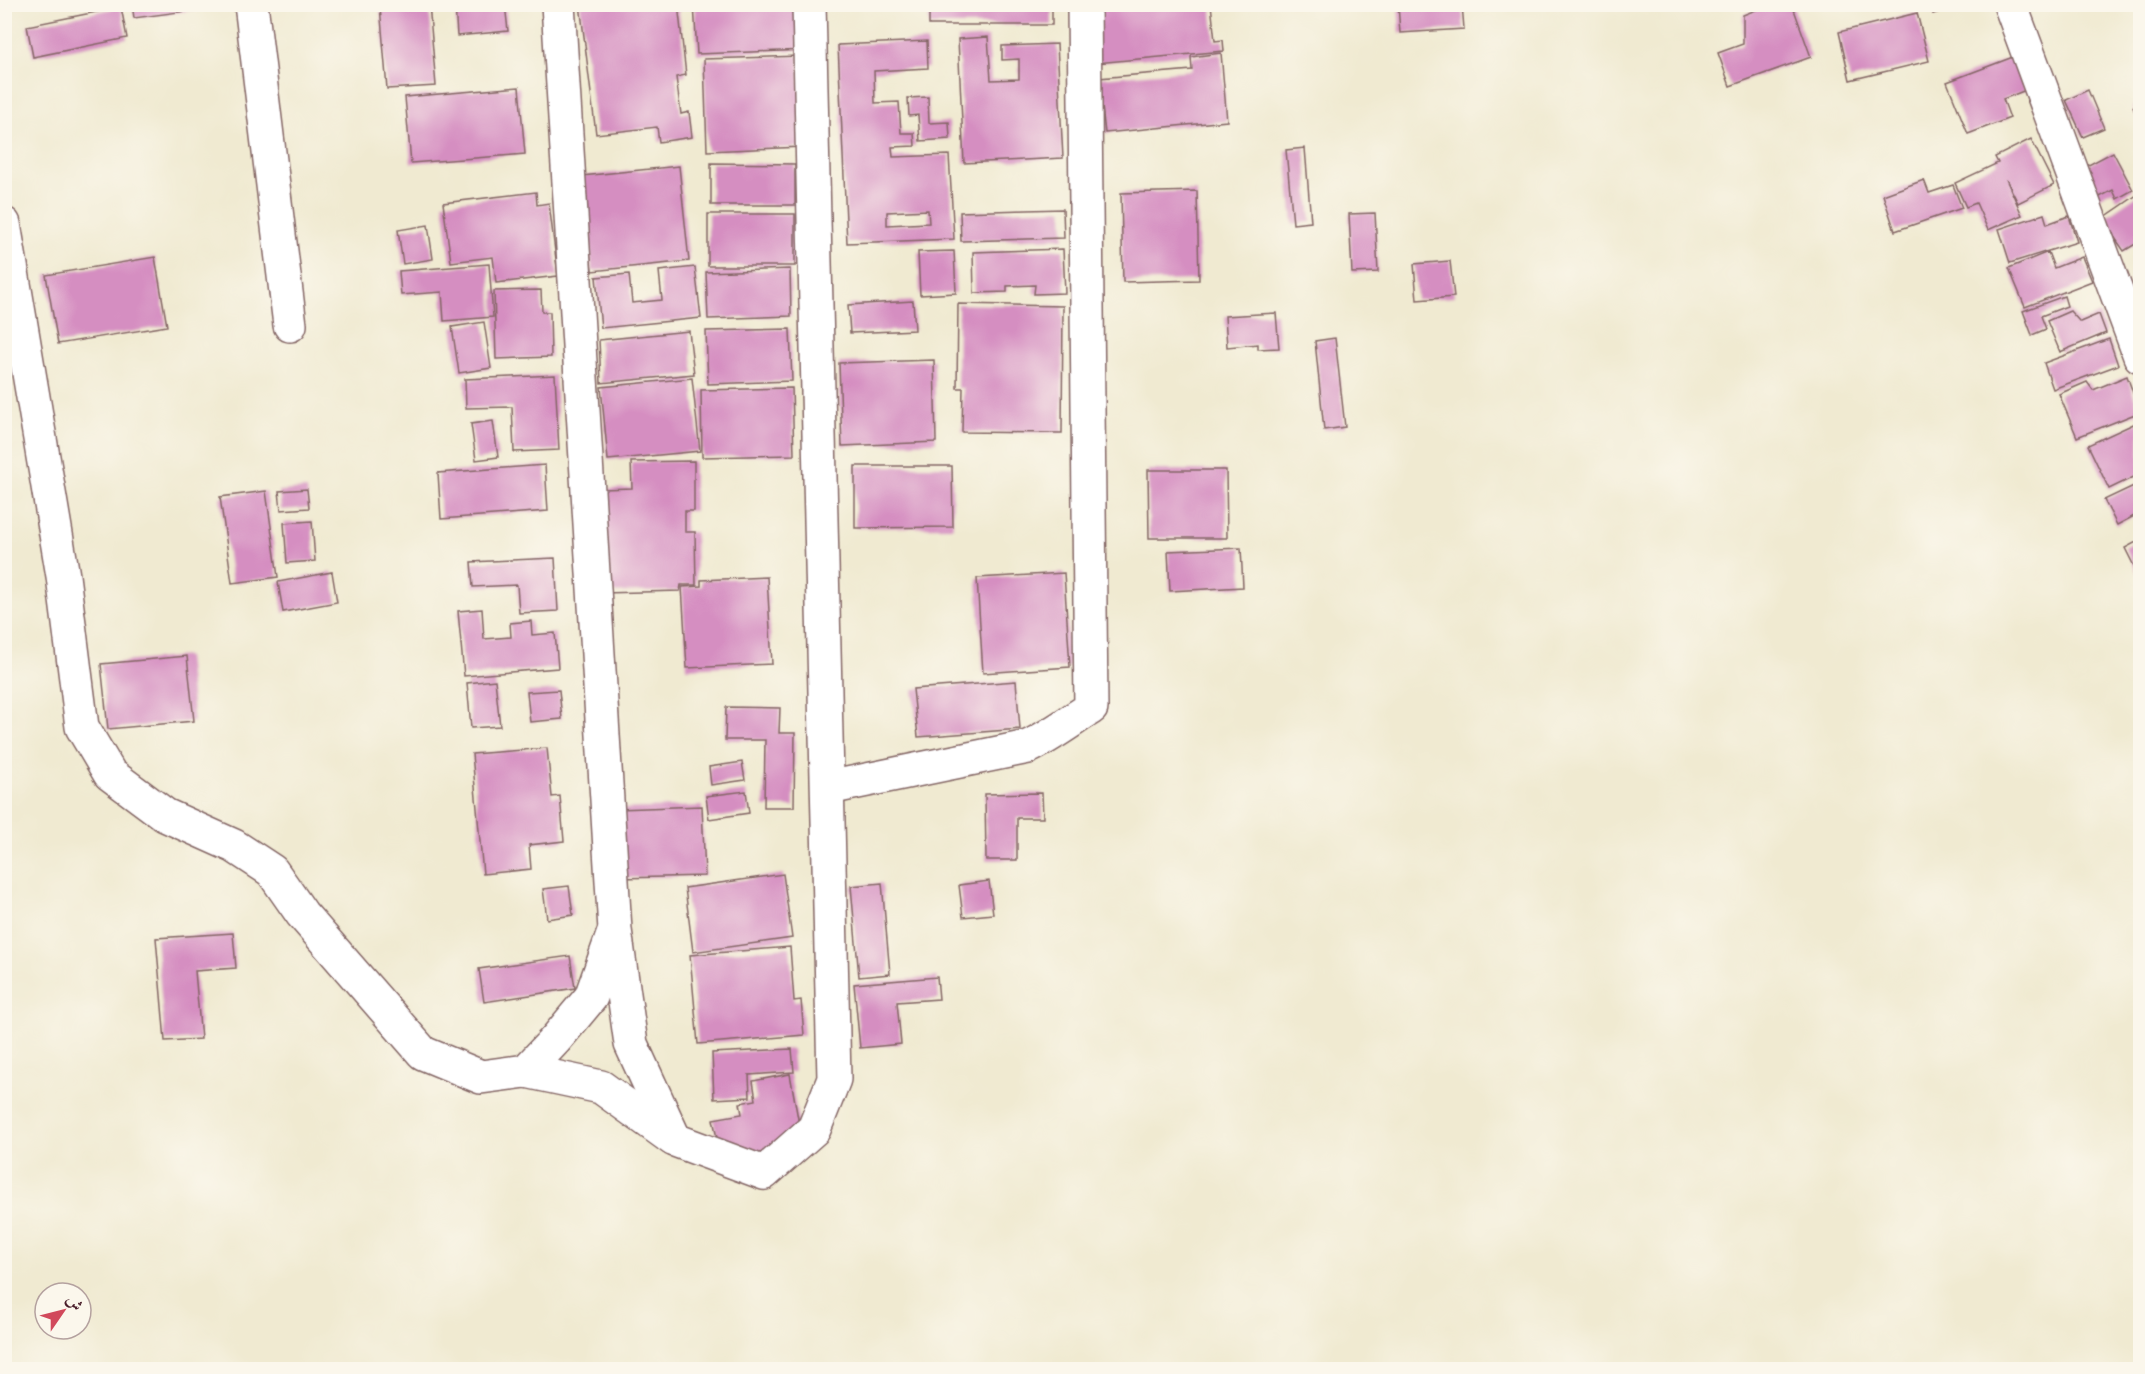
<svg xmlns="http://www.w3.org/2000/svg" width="2145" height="1374" font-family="'Libre Caslon Text',Amiri,serif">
<rect width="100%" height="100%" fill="#fbf7ec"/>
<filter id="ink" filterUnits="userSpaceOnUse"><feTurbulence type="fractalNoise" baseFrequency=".0167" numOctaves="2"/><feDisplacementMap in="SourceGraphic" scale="12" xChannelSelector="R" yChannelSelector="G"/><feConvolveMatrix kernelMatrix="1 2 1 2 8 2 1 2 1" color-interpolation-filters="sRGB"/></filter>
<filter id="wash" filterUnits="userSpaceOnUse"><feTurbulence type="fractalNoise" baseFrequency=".008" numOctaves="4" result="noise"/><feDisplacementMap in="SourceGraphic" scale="24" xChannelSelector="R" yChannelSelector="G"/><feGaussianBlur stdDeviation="1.35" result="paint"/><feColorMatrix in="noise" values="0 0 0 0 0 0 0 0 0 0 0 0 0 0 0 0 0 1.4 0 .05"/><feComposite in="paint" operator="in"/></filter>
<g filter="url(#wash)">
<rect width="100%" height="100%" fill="#f0ead1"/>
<g id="blocks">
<g fill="#d58ec1" fill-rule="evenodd">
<path d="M132 4H216L217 7 134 18Z"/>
<path d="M394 4H429L436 86 387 89 380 6Z"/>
<path d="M455 4H505L508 31 457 36Z"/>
<path d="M580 4H678L686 75 676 77 681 114 689 112 692 137 659 142 657 127 596 134Z"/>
<path d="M694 4H805L807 50 697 54Z"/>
<rect x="929" y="4" width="123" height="21"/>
<path d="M1090 4H1211L1215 41 1223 40 1224 51 1096 63Z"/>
<path d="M1398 4H1462L1464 29 1400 33Z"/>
<path d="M1771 4H1792L1811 57 1730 86 1718 53 1743 44V15Z"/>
<path d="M1930 4H1962V5L1933 14Z"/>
<path d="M121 7 127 38 33 57 27 26Z"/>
<path d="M1917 13 1929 61 1850 80 1839 32Z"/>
<path d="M988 37 991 80 1019 79V59L1002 60V46L1057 44 1063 158 964 163 958 39Z"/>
<path d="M927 41 928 68 874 71 875 103 899 102 901 133H914L915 146 892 147 893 157 949 155 954 239 847 243 838 45ZM928 210 929 223 887 225V212Z"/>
<path d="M1221 53 1227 121 1105 133 1099 78 1192 70 1191 57Z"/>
<path d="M799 56 803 147 707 151 704 59Z"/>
<path d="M2013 57 2026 90 2003 99 2010 118 1968 134 1947 82Z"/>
<path d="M519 87 525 154 411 163 405 97Z"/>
<path d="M2088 90 2104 128 2083 137 2066 100Z"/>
<path d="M928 97 929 123 949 122 950 139 920 141 918 115 909 116 908 98Z"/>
<path d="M2140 104V125L2133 107Z"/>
<path d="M2031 139 2054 185 2018 203 2006 179 2022 215 1988 230 1976 203 1966 207 1955 183 1998 163 1995 157Z"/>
<path d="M1305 148 1311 222 1293 224 1286 150Z"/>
<path d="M2113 152 2133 190 2117 199 2113 190 2092 201 2077 171Z"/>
<path d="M711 163 795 164V205H711Z"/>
<path d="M679 166 689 261 592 271 582 176Z"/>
<path d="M1924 180 1929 193 1953 185 1962 208 1895 231 1883 195Z"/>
<path d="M1197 191 1199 280 1123 282 1121 193Z"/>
<path d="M536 192 537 205 549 203 558 276 496 283 493 257 451 262 443 203Z"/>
<path d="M2140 193V248L2137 243 2124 251 2102 219Z"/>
<path d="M1063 209 1064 238 961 241 960 212Z"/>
<path d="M1375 213 1378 272 1352 273 1349 214Z"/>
<rect x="708" y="214" width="87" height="52"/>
<path d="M2044 214 2047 224 2069 216 2077 242 2010 263 1999 229Z"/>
<path d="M428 225 433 259 403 264 398 230Z"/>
<path d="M1063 249 1065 293 1034 294 1035 285 1007 286V292L974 293 973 252Z"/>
<path d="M954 251 956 293 920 295 918 252Z"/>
<path d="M2048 252 2054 268 2082 257 2092 281 2025 307 2009 268Z"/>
<path d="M155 257 167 326 58 344 46 275Z"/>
<path d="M1450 261 1454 297 1417 300 1414 264Z"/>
<path d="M489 264 493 317 444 321 442 292 401 295 399 271Z"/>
<path d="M695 267 701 318 601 328 596 277 629 274 632 303 662 300 659 271Z"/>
<path d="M790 269 791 316 708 319 706 272Z"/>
<path d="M541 290 542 312H550L551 357 496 359 494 291Z"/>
<path d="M2140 294V319L2130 300Z"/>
<path d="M2064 296 2067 306 2041 316 2046 329 2032 335 2023 311Z"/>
<path d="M913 301 915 330 850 333 848 305Z"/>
<path d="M958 304 1063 306 1062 433 962 432 963 388H957Z"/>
<path d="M2070 311 2080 322 2099 314 2106 333 2060 352 2047 321Z"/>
<path d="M1276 313 1279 348 1258 349V344L1227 347 1225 316Z"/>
<path d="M484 322 491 368 459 373 452 327Z"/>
<path d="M790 329 792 381 708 384 706 331Z"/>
<path d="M689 331 694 374 601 383 599 340Z"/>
<path d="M1335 338 1345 427 1324 430 1315 341Z"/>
<path d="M2109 339 2118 365 2053 389 2044 363Z"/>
<path d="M934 360 936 442 842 446 839 363Z"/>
<path d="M555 375 559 450 514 452 512 407 466 408 465 379Z"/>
<path d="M2127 376 2140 412 2077 437 2059 394 2087 382 2093 390Z"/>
<path d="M692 378 700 451 608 460 601 387Z"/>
<path d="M792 388 794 455 702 457 701 390Z"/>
<path d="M493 421 498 457 476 460 471 424Z"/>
<path d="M2140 421V474L2109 489 2088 445Z"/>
<path d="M694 461V511H685V532H695L696 585H681L680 591 603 593 602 489 632 488 631 462Z"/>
<path d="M545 465 548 511 441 519 438 473Z"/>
<path d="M855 466H952L953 527 855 528Z"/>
<path d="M1148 470H1226L1227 538H1149Z"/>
<path d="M2140 483V513L2117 525 2104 500Z"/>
<path d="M307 489 309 508 281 510 279 491Z"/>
<path d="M266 491 278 577 232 583 220 497Z"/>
<path d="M312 521 315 561 287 563 284 523Z"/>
<path d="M2140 540V578L2125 548Z"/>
<path d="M1241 548 1243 587 1170 591 1168 551Z"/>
<path d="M555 558 558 611 519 613 517 585 473 587 471 562Z"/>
<path d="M332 572 337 602 283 612 278 582Z"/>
<path d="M1064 573 1070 667 983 673 977 578Z"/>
<path d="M767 577 772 664 687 668 682 587 701 586V580Z"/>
<path d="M482 609 484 639 511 637 510 623 531 621 532 635 555 633 558 668 464 676 458 611Z"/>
<path d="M187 656 194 721 108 729 101 664Z"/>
<path d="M495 680 500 726 471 728 467 683Z"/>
<path d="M1016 681 1020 729 918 737 913 689Z"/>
<path d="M559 690 562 719 530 722 527 692Z"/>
<path d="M726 707 780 708 779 733H795L794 807H764L765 740H725Z"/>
<path d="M547 748 552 797 560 796 564 841 529 845 531 869 483 874 472 754Z"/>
<path d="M742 762 745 780 711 785 709 767Z"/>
<path d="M746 791 749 813 709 819 706 796Z"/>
<path d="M1042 793 1043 818H1017V860H986L985 794Z"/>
<path d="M702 806 705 876 621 878 618 809Z"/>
<path d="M783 874 792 938 693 952 685 888Z"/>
<path d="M989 881 993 914 963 917 959 885Z"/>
<path d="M882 883 890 974 859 977 851 886Z"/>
<path d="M569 886 573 915 547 919 543 889Z"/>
<path d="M233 933 236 968 195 971 201 1039 165 1041 156 938Z"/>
<path d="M790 947 794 1001 801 1000 804 1035 698 1044 690 955Z"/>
<path d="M570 956 575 988 484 1002 479 969Z"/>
<path d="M937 977 939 999 897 1002 901 1044 860 1048 854 984Z"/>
<path d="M792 1049 794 1072 749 1075 750 1097 714 1099 712 1053Z"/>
<path d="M790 1074 803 1147 722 1162 713 1119 742 1114 740 1103 756 1100 753 1081Z"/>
</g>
</g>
</g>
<g filter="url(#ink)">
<use href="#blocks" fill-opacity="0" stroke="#846665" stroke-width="1.5"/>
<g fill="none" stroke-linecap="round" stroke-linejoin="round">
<g stroke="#846665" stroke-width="36">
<g id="minor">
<path d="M251 4 290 325"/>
<path d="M558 4 615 930 631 1044 675 1140 764 1173 814 1129 834 1079 809 4"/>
<path d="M2010 4 2140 356"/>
<path d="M4 224 63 576 82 727 110 774 165 815 234 846 272 871 302 914 423 1053 481 1077 526 1071 556 1039 591 997 613 935"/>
<path d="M828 788 1028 747C1051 736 1070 721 1091 708L1084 4"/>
<path d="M526 1071 601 1087 673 1139"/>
</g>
</g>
<use href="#minor" stroke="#fff" stroke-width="33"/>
</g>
</g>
<rect width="2145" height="1374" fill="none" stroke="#fbf7ec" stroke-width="24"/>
<g transform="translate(63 1311) rotate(55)"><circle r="28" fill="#fbf7ec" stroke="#b4a19f" stroke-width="1.5"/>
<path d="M0-4.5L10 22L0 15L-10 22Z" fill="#d1495b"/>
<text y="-9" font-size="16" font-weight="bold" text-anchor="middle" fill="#4a1f2b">ش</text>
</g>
</svg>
